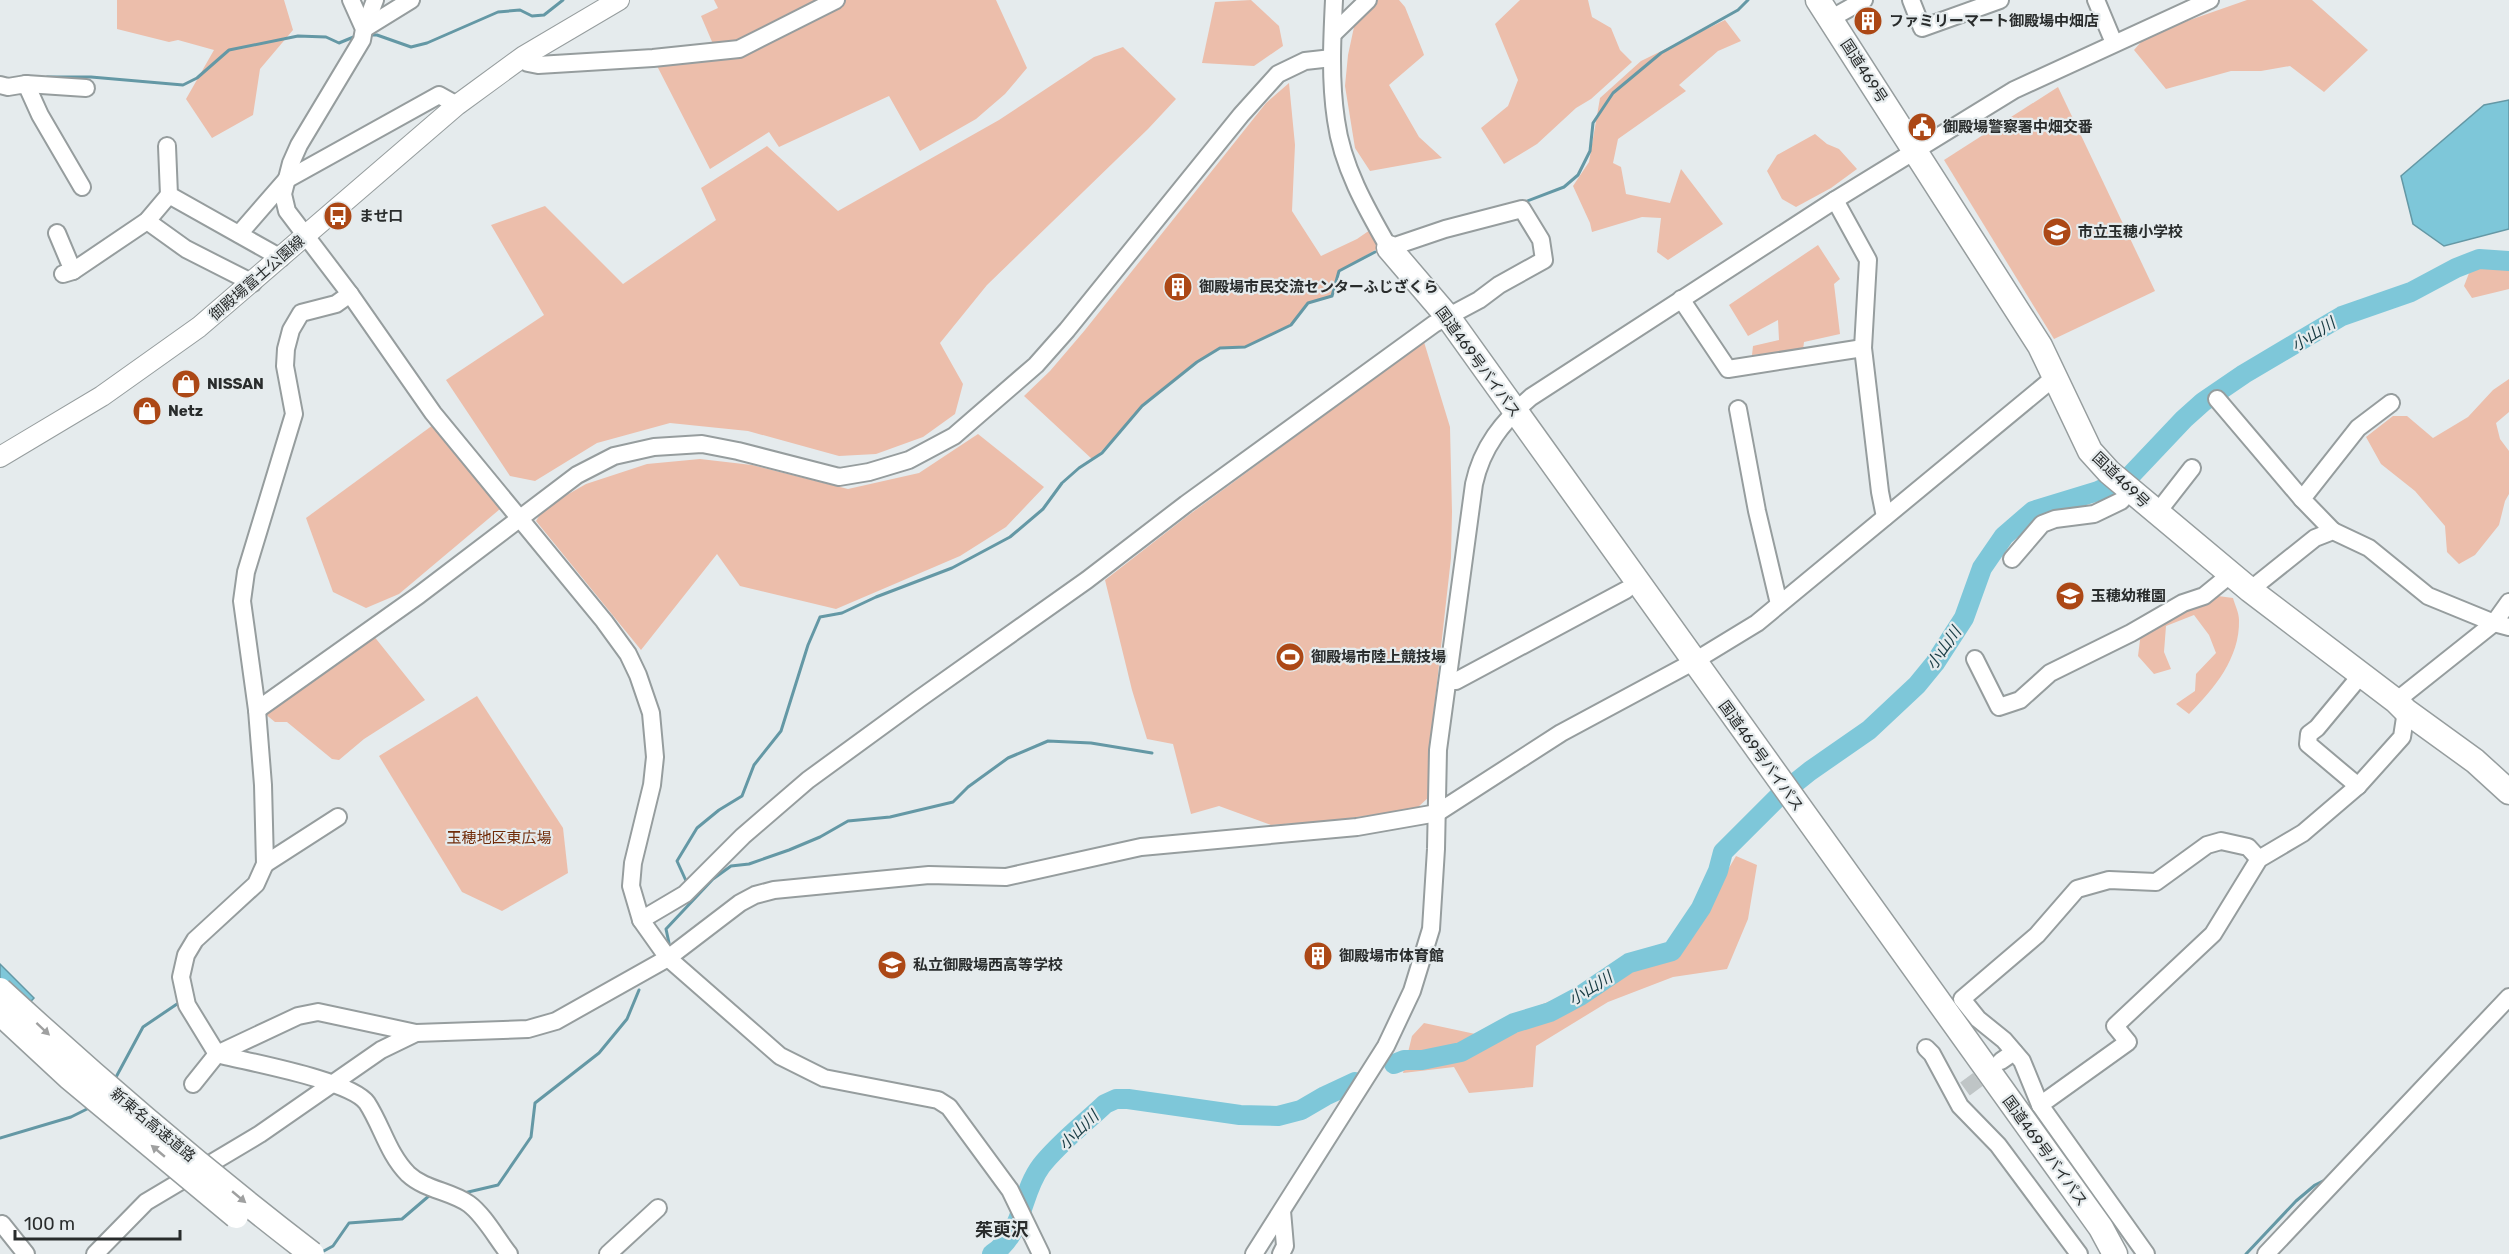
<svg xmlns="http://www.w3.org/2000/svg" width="2509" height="1254" font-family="Rubik,'Noto Sans JP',sans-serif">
<rect width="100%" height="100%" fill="#e5ebed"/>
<g fill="#ecbeab">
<path d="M117 0H284L293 30 260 69 253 115 212 138 186 99 214 50 178 40 169 42 117 29Z"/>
<path d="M714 0H996L1027 68 1005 94 976 119 920 151 889 96 779 147 769 132 710 169 656 64 719 58 701 16 718 8Z"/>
<path d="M1251 0 1279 26 1283 46 1254 66 1202 63 1215 2Z"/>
<path d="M1378 0H1399L1405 7 1423 52 1424 55 1389 85 1419 137 1442 158 1370 171 1355 148 1345 86 1348 55 1354 27Z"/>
<path d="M1520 0H1588L1592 17 1611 28 1620 50 1632 62 1591 99 1576 108 1537 144 1504 164 1481 128 1508 106 1518 80 1495 24Z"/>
<path d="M2247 0H2312L2368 50 2324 92 2290 66 2261 71H2231L2166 89 2134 50 2147 35Z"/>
<path d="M1725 20 1741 41 1718 51 1679 85 1686 91 1618 139 1613 163 1621 167 1626 194 1670 203 1681 169 1723 224 1668 260 1657 252 1661 218 1642 217 1592 232 1590 223 1573 186 1589 162 1600 98 1641 61Z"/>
<path d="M1123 47 1176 99 1148 129 987 285 940 343 963 384 955 414 923 437 876 454 839 456 748 431 670 423 597 443 535 481 510 476 446 380 544 315 491 225 545 206 623 284 716 220 701 188 767 146 838 211 999 120 1094 57Z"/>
<path d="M1289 83 1295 145 1292 211 1321 256 1357 239 1370 230 1382 246 1339 271 1332 296 1308 303 1291 325 1245 347 1220 348 1197 362 1154 395 1093 460 1024 396 1050 371 1085 330 1266 103Z"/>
<path d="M2058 87 2155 291 2054 339 1944 160Z"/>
<path d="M1815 134 1827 144 1839 149 1857 169 1831 188 1796 207 1782 199 1767 171 1777 155Z"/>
<path d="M1818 245 1840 279 1834 284 1840 334 1804 342 1803 350 1752 355 1753 346 1779 340 1778 320 1748 336 1729 305Z"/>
<path d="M2509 264V289L2472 298 2464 286 2471 268Z"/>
<path d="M1424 342 1450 427 1452 512 1451 558 1430 745 1429 797 1417 808 1338 820 1271 825 1219 806 1191 814 1173 744 1147 739 1132 690 1105 580 1186 517Z"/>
<path d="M2509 379V412L2496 423 2500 439 2509 451V494L2505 501 2499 525 2475 555 2459 564 2447 552 2445 526 2415 491 2381 464 2366 437 2393 416H2407L2433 438 2468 417 2493 390Z"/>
<path d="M433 425 500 509 399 594 366 608 333 592 306 518Z"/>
<path d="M978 434 1044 487 1006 527 960 556 836 609 740 586 717 554 641 650 536 521 544 508 586 484 647 464 700 459 752 465 848 489 919 473Z"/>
<path d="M2218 596 2233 598C2235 605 2239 613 2239 620 2240 658 2214 689 2189 714L2176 704 2195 691 2196 674 2216 653 2209 635 2194 615 2166 626 2164 652 2171 669 2154 674 2138 656 2141 632 2188 608Z"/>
<path d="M373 635 425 700 364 739 339 760 332 759 287 722H275L264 713Z"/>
<path d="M477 696 563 828 568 873 502 911 462 892 379 756Z"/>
<path d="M1736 856 1757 865 1748 919 1727 969 1673 977 1608 1002 1536 1046 1533 1087 1469 1093 1454 1067 1403 1073 1412 1036 1424 1023 1480 1035 1528 1010 1682 948Z"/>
</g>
<g fill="#7ec7d9" stroke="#6498a5" stroke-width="1.5">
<path d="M2509 100V229L2444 246 2413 224 2401 176 2484 105Z"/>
<path d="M0 964 34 998 7 1027H0Z"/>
</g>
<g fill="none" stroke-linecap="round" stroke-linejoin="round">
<g stroke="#6498a5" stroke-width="3">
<path d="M369 35H377L411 47 427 43 498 12 520 10 532 16 544 15 563 0"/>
<path d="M47 77H91L183 85 197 78 229 50 298 36 326 37 339 43 356 36"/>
<path d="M1522 203 1564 187 1578 175 1590 151 1593 123 1613 93 1661 53 1738 10 1748 0"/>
<path d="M687 883 677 861 697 828 719 810 742 796 754 765 781 731 808 645 820 617 842 613 876 597 952 568 1010 537 1043 509 1062 483 1079 468 1102 453 1142 406 1197 362 1220 348 1245 347 1291 325 1308 303 1332 296 1339 271 1375 252"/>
<path d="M669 943 666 929 713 879 731 866 749 864 789 850 820 837 848 821 890 817 953 802 968 787 1008 758 1048 741 1091 743 1152 753"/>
<path d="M115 1079 143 1027 177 1004"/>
<path d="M0 1138 71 1117 91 1107"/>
<path d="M464 1193 498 1185 531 1137 535 1103 599 1053 627 1019 639 990"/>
<path d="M320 1253 333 1246 349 1223 402 1219 430 1195"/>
<path d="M2246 1254 2296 1201 2315 1185 2323 1181"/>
</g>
<g stroke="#7ec7d9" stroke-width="20">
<path d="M1394 1064 1404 1060H1422L1461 1052 1514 1023 1550 1012 1580 996 1629 963 1672 951 1701 908 1718 871 1723 852 1780 795 1810 771 1869 730 1917 685 1935 663 1964 618 1982 568 2004 536 2033 511 2098 491 2130 476 2184 419 2203 402 2244 374 2342 316 2411 292 2456 268 2479 259 2509 261"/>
<path d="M992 1254C1024 1234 1020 1194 1041 1166 1058 1144 1085 1123 1105 1104L1116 1099H1128L1240 1115 1278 1116 1301 1110 1325 1096 1355 1082"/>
</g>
<path stroke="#bfc5c6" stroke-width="16" stroke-dasharray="16 8" stroke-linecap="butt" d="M1965 1089 1996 1066"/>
<g stroke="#969d9e" stroke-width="20">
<g id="minor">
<path d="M351 0 364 29 362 40 299 145 291 163 283 194 287 211 350 294 433 413 604 621 628 654 638 675 651 713 655 757 652 785 633 863 631 886 641 920 668 958 780 1056 824 1078 938 1100 949 1107 1010 1190 1041 1254"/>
<path d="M1911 0 1922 28 2000 0"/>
<path d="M2096 0 2114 43"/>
<path d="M1830 19 1864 0"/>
<path d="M364 29 411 0"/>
<path d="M364 29 375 0"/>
<path d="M1333 34 1368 0"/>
<path d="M524 56 528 63 538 65 653 58 739 49 836 0"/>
<path d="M26 84 86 88"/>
<path d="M0 85 8 87 26 84 40 115 82 187"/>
<path d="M167 146 169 195 281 258"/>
<path d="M1835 200 1868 260 1863 348 1880 492 1885 517"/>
<path d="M147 221 186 249 253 283"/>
<path d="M57 233 73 271"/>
<path d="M239 234 286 180 439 95 457 105"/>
<path d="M63 274 73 271 147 221 169 195"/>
<path d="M350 294 336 304 301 313 291 330 286 349 285 366 294 414 246 572 242 601 257 710 263 785 265 864 256 884 195 940 186 955 181 977 187 1005 217 1054C247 1062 351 1080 367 1103 382 1126 388 1154 408 1174 425 1190 451 1191 469 1204 484 1215 497 1239 509 1254"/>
<path d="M1681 299 1728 369 1863 348"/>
<path d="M2217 399 2302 499"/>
<path d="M1738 409 1757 511 1779 604"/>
<path d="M2157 513 2192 468"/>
<path d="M2333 531 2302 499 2358 428 2391 403"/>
<path d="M2012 559 2042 524 2055 519 2094 514 2121 501 2130 491"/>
<path d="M2250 590 2315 538 2333 531 2369 548 2428 596 2494 623 2509 627"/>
<path d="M1975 659 1999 707 2020 700 2050 673 2131 633 2183 603 2204 596 2231 574"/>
<path d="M1448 681H1456L1626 590"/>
<path d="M2396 701 2494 623 2509 602"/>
<path d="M257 710 419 595 577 475 614 456 654 447 702 444 738 451 839 477 869 472 909 460 954 436 1036 365 1067 330 1241 115 1278 74 1305 61 1332 58"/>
<path d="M2358 786 2308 744 2309 734 2317 728 2361 675"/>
<path d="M265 864 338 817"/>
<path d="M641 920 685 894 743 836 808 780 919 699 1087 580 1186 504 1434 324 1479 300 1499 285 1544 260 1541 240 1522 209 1445 229 1389 248C1366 208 1342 166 1336 120 1330 80 1332 40 1334 0"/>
<path d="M1926 1048 1932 1054 1960 1106 1998 1145 2079 1254"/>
<path d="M2001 1061 2014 1052"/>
<path d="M193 1084 217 1054 298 1016 318 1012 416 1033"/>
<path d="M2040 1105 2128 1042 2115 1026 2213 934 2259 859 2303 833 2358 786 2402 737 2406 711"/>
<path d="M2 1224 26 1254"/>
<path d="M95 1254 146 1202 260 1134 381 1050 416 1033 528 1029 556 1021 668 958 740 903 755 895 774 890 929 875 1006 877 1141 847 1357 827 1437 813 1561 733 1693 662 1757 623 2056 376"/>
<path d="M608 1254 658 1208"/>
<path d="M1254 1254 1386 1046 1412 991 1431 929 1436 849 1438 750 1474 484C1482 447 1503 421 1531 397L1835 200 2014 90 2210 0"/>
<path d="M1281 1254 1285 1246 1282 1211"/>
<path d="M2146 1254 2040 1105 2022 1061 2004 1040 1978 1019 1962 999 2037 935 2077 889 2109 880 2156 882 2207 845 2221 841 2248 847 2259 859"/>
<path d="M2266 1254 2509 997"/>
</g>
</g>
<g stroke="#969d9e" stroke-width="22">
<path id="major" d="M0 457 102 396 199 327 457 105 524 56 619 0"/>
</g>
<g stroke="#969d9e" stroke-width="27">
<g id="highway">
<path d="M1818 0 2040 346 2090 451 2109 472 2250 590 2396 701 2406 711 2475 761 2509 792"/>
<path d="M1389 248 1448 317 2101 1228 2115 1254"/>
</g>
</g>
<use href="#minor" stroke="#fff" stroke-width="16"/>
<use href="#major" stroke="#fff" stroke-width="20"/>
<use href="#highway" stroke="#fff" stroke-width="24"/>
<g stroke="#969d9e" stroke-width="27" stroke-linecap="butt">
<g id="highway-bridge">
<path d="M0 990C100 1082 204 1171 312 1254"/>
<path d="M0 1013 69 1077 236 1216"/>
</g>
</g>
<use href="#highway-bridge" stroke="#fff" stroke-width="24"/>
</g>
<defs><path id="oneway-solid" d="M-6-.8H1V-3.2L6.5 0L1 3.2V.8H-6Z" transform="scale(1.5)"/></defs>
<g fill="#9fa0a0">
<use href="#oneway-solid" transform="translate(43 1029) rotate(43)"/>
<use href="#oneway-solid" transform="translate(158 1151) rotate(-140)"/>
<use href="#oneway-solid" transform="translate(239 1197) rotate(40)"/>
</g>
<defs>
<g id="building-disc" transform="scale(1.5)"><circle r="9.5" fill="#ac4816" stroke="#e5ebed"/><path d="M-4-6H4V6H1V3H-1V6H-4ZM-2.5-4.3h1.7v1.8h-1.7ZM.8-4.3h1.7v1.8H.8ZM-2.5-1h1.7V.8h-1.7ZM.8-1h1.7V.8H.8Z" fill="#fff"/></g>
<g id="civic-disc" transform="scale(1.5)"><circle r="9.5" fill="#ac4816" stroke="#e5ebed"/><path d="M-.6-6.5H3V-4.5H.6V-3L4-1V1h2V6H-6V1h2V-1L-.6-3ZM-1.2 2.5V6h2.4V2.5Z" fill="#fff"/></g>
<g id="bus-disc" transform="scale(1.5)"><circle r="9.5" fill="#ac4816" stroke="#e5ebed"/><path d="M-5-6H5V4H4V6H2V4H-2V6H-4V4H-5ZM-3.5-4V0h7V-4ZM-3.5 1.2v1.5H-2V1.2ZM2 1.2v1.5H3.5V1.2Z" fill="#fff"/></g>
<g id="school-disc" transform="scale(1.5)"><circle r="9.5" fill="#ac4816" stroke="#e5ebed"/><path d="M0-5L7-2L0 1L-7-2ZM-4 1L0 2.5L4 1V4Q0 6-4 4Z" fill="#fff"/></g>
<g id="shop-disc" transform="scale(1.5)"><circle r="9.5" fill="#ac4816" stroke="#e5ebed"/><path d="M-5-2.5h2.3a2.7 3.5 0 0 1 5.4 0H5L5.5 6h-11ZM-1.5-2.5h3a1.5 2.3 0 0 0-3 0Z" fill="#fff"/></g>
<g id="stadium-disc" transform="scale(1.5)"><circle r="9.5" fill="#ac4816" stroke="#e5ebed"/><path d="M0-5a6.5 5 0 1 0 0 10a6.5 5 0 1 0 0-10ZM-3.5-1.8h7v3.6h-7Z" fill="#fff"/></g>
</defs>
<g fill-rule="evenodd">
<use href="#building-disc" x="1868" y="21"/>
<use href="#civic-disc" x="1922" y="127"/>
<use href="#bus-disc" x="338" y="216"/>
<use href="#school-disc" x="2057" y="232"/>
<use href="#building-disc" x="1178" y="287"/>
<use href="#shop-disc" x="186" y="384"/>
<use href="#shop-disc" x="147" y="411"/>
<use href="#school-disc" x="2070" y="596"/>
<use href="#stadium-disc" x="1290" y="657"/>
<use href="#building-disc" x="1318" y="956"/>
<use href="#school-disc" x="892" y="965"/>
</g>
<g text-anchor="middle" stroke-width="4.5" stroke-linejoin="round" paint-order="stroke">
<g font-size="15" font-weight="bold" fill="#292c2c" stroke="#e5ebed" text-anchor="start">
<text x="1889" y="26">ファミリーマート御殿場中畑店</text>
<text x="1943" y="132">御殿場警察署中畑交番</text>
<text x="359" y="221">ませ口</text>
<text x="2078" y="237">市立玉穂小学校</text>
<text x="1199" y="292">御殿場市民交流センターふじざくら</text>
<text x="207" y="389">NISSAN</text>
<text x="168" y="416">Netz</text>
<text x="2091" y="601">玉穂幼稚園</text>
<text x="1311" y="662">御殿場市陸上競技場</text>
<text x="1339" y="961">御殿場市体育館</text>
<text x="913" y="970">私立御殿場西高等学校</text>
</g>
<g font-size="15" fill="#292c2c" stroke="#e5ebed">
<text transform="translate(1864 71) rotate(57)" y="5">国道469号</text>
<text transform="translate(257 278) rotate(-41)" y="5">御殿場富士公園線</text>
<text transform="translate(1478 362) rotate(54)" y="5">国道469号バイパス</text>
<text transform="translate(2121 480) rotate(44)" y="5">国道469号</text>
<text transform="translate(1761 756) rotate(54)" y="5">国道469号バイパス</text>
<text transform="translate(153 1125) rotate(40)" y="5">新東名高速道路</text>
<text transform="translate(2045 1151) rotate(54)" y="5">国道469号バイパス</text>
</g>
<g font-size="15" fill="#702b08" stroke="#e5ebed">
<text x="499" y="843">玉穂地区東広場</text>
</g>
<g font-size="16" font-style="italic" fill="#183b43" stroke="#e5ebed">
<text transform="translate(2313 334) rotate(-32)" y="6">小山川</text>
<text transform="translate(1943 648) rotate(-55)" y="6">小山川</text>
<text transform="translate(1590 988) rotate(-32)" y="6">小山川</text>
<text transform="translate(1078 1130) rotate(-44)" y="6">小山川</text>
</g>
<g font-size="18" font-weight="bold" fill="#292c2c" stroke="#e5ebed">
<text x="1002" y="1236">茱萸沢</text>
</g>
</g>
<path d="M15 1230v9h165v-9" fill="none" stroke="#292c2c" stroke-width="3"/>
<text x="24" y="1230" font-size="18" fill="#292c2c" stroke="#e5ebed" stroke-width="4.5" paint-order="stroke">100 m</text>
</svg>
